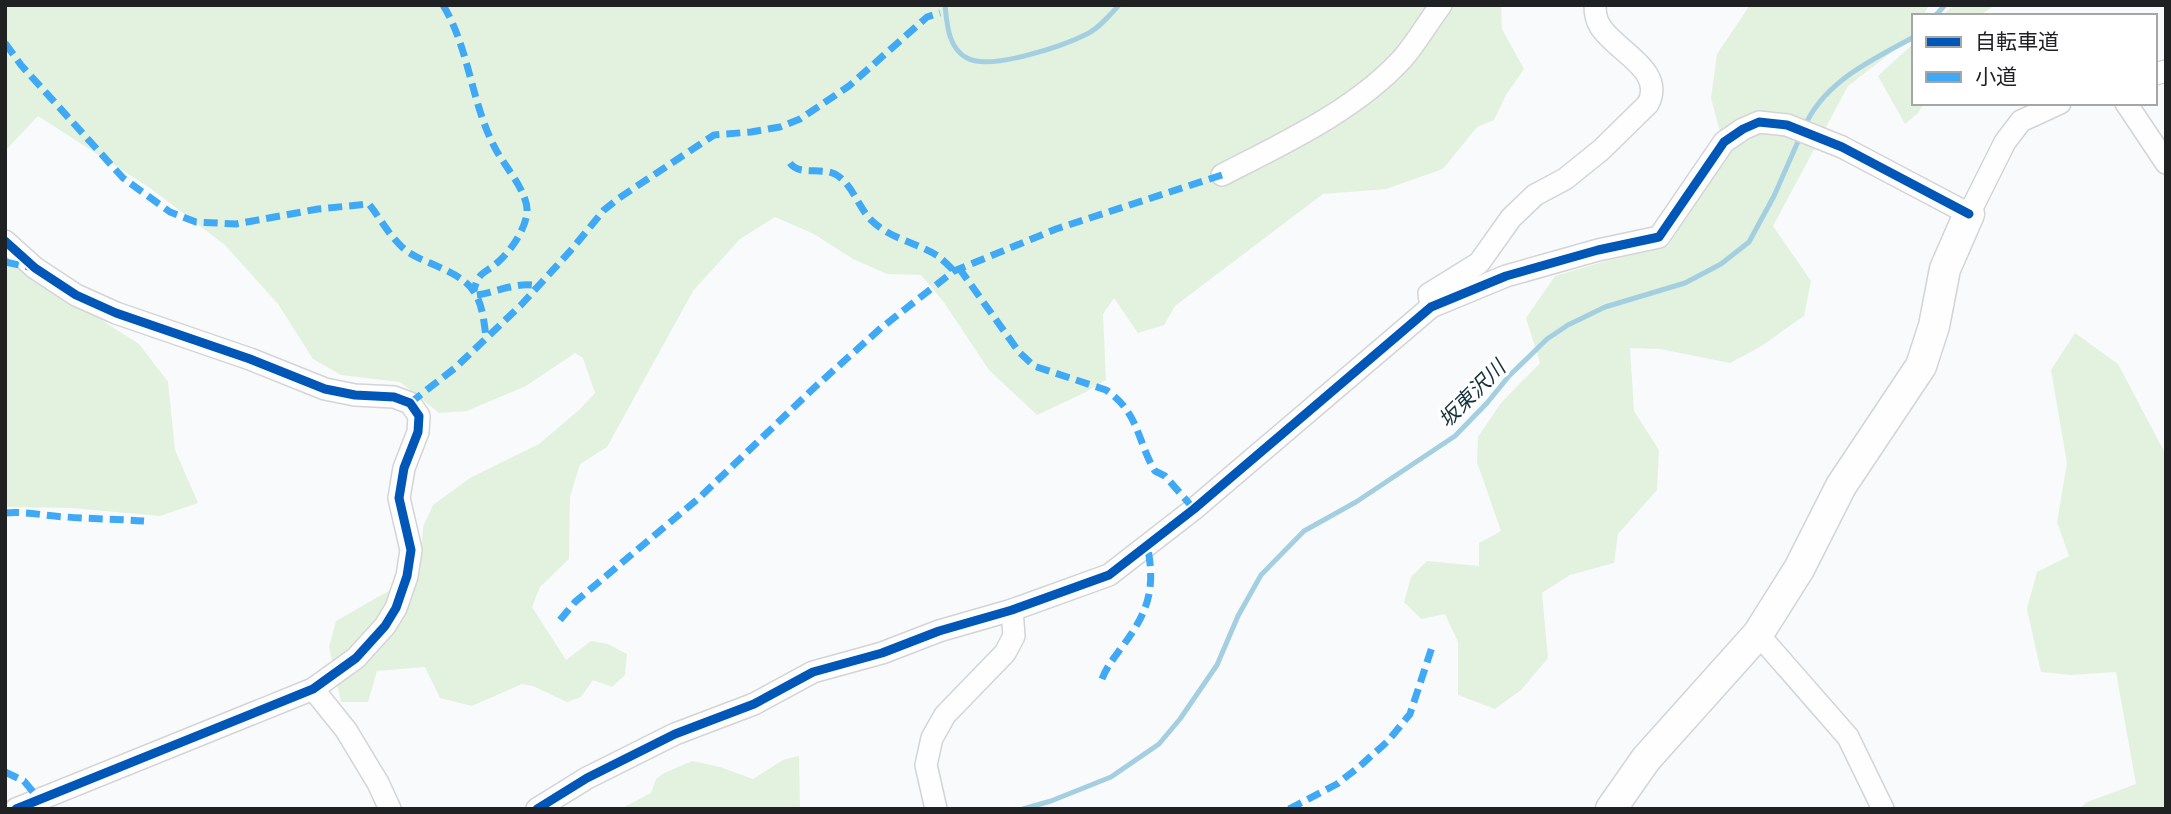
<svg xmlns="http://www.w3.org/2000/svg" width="2171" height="814" font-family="Roboto,'Noto Sans JP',sans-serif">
<rect width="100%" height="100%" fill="#f8fafc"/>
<g fill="#e3f2de">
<path d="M5 5H1501L1502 29 1524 69 1506 95 1494 120 1477 127 1443 169 1386 189 1323 194 1175 306 1164 325 1138 333 1114 298 1103 314 1106 380 1084 393 1037 415 989 370 943 301 921 275 887 274 853 259 814 234 775 217 740 239 693 291 607 447 580 464 570 497 569 559 540 587 532 607 566 660 591 641 608 644 627 654 625 675 612 687 593 680 581 697 567 702 533 686 522 684 472 706 440 698 425 667 377 671 368 702H341L329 647 336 621 420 573 423 527 433 505 470 478 539 444 579 410 595 393 583 358 575 353 526 386 467 411 439 413 400 382 341 375 313 359 278 304 225 245 150 188 38 116 5 151Z"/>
<path d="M1750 5H1929L1923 16H1914V31L1910 38 1848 86 1773 226 1811 281 1804 316 1760 347 1730 363 1660 349 1630 348 1634 411 1659 450 1657 490 1618 534 1614 563 1570 575 1542 593 1548 658 1521 690 1495 709 1458 695V642L1445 614 1421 619 1404 602 1411 577 1427 561 1479 566V543L1501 531 1477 462 1478 437 1501 403 1540 363 1526 318 1555 276 1606 261 1668 246 1726 154 1711 98 1717 54Z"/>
<path d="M1953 5H1995L1979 16H1942Z"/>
<path d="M1914 43V103H1925L1917 114 1905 124 1878 76Z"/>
<path d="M5 259 139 344 168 382 175 450 198 503 160 516 71 508 5 507Z"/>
<path d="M2075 333 2118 364 2166 455V809H2079L2087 802 2136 784 2116 672 2071 675 2041 672 2027 609 2037 572 2069 556 2057 522 2067 463 2051 370Z"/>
<path d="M799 756 800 809H625L626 806 651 793 656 779 664 773 692 761 720 767 753 779 783 760Z"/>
</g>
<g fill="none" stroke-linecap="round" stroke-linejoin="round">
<g stroke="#a4cfe1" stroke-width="5">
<path d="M945 5C947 24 948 48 967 58 990 71 1063 46 1087 34 1099 28 1110 15 1119 5"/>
<path d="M1935 16 1945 5"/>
<path d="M1804 128C1823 82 1872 60 1914 37"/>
<path d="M1023 809 1051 801 1111 777 1159 744 1180 719 1217 665 1238 616 1261 575 1304 531 1356 502 1455 436 1487 403 1509 376 1547 339 1568 325 1605 307 1685 283 1721 264 1749 242 1774 196 1800 137"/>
</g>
<g stroke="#d3d4d6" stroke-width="24">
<g id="street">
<path d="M2155 74 2166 71"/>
<path d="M2126 103 2166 163"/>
<path d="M1222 175C1284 143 1356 110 1403 58 1417 42 1428 22 1441 5"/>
<path d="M5 241 35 268 76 295 116 313 250 359 325 389 355 395 394 397 410 403 419 416 418 432 404 468 399 498 411 550 407 576 396 608 385 626 356 658 313 689 16 809"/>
<path d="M1431 307 1429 294 1479 263 1511 218 1535 195 1565 179 1601 150 1648 104C1666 70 1615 51 1600 26 1596 20 1595 13 1595 5"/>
<path d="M1758 634 1848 737 1883 809"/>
<path d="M313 689 346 730 378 783 390 809"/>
<path d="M537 809 587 778 675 734 754 704 813 672 882 653 939 631 1012 610 1109 575 1194 509 1431 307 1506 276 1598 250 1659 237 1724 142 1743 129 1759 122 1787 125 1842 147 1969 214 2005 142 2021 121 2060 103"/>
<path d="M936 809 926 765 932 738 945 715 1005 653 1014 636 1012 610"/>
</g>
</g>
<g stroke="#d3d4d6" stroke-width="33">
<path id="secondary" d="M1611 809 1646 759 1758 634 1799 569 1841 486 1921 366 1934 326 1945 269 1969 214"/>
</g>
<use href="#street" stroke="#fefeff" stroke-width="21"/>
<use href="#secondary" stroke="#fefeff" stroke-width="30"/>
<g stroke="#3fa9f5" stroke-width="7" stroke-dasharray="14 7" stroke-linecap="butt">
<path d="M443 5C469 48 471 101 494 146 503 165 529 192 527 213 525 230 510 252 497 263 484 274 479 271 474 290"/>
<path d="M5 43 21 65 123 178 170 212 196 222 236 224 318 209 369 204C380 218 389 235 402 247 409 254 420 259 430 263 474 282 481 290 486 338"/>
<path d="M790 163C799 176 820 167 835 174 852 183 858 207 871 220 890 239 916 242 938 256 943 260 949 266 954 271"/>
<path d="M5 262 29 267"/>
<path d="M959 268 1019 352 1034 366 1106 390C1139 412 1137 441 1155 471L1165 476 1194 509"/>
<path d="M477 295C498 292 517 281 539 286"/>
<path d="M410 403 455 368 521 305 572 249 604 210 619 198 714 135 751 132 780 127 800 119 849 86 927 17 940 13"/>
<path d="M5 513C26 511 45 516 66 517 92 519 118 519 144 521"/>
<path d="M560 620 575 602 699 498 815 387 881 328 954 271 1056 229 1222 175"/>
<path d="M1102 679C1107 666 1114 658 1122 647 1149 611 1156 588 1147 544"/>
<path d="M5 772 24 781 39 799"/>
<path d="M1289 809 1337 784 1360 766 1388 741 1410 714 1433 644"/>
</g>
<g stroke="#fff" stroke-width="13">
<g id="cycleway">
<path d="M5 241 35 268 76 295 116 313 250 359 325 389 355 395 394 397 410 403 419 416 418 432 404 468 399 498 411 550 407 576 396 608 385 626 356 658 313 689 16 809"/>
<path d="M537 809 587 778 675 734 754 704 813 672 882 653 939 631 1012 610 1109 575 1194 509 1431 307 1506 276 1598 250 1659 237 1724 142 1743 129 1759 122 1787 125 1842 147 1969 214"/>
</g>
</g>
<use href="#cycleway" stroke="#0057b8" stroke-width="9"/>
</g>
<g text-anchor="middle" stroke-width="7" stroke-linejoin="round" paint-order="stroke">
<g font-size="21" font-style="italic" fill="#14323d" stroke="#fff">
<text transform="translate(1472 394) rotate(-45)" y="7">坂東沢川</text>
</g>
</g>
<rect width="2171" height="814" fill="none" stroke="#202123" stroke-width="14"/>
<rect x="1912" y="14" width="245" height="91" fill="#ffffff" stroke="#a6a6a7" stroke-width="2"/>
<rect x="1926" y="37" width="35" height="10" fill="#0057b8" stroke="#a6a6a7" stroke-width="2"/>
<text x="1975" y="49" font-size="21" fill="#202123">自転車道</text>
<rect x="1926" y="72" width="35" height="10" fill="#3fa9f5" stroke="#a6a6a7" stroke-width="2"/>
<text x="1975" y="84" font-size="21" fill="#202123">小道</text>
</svg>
